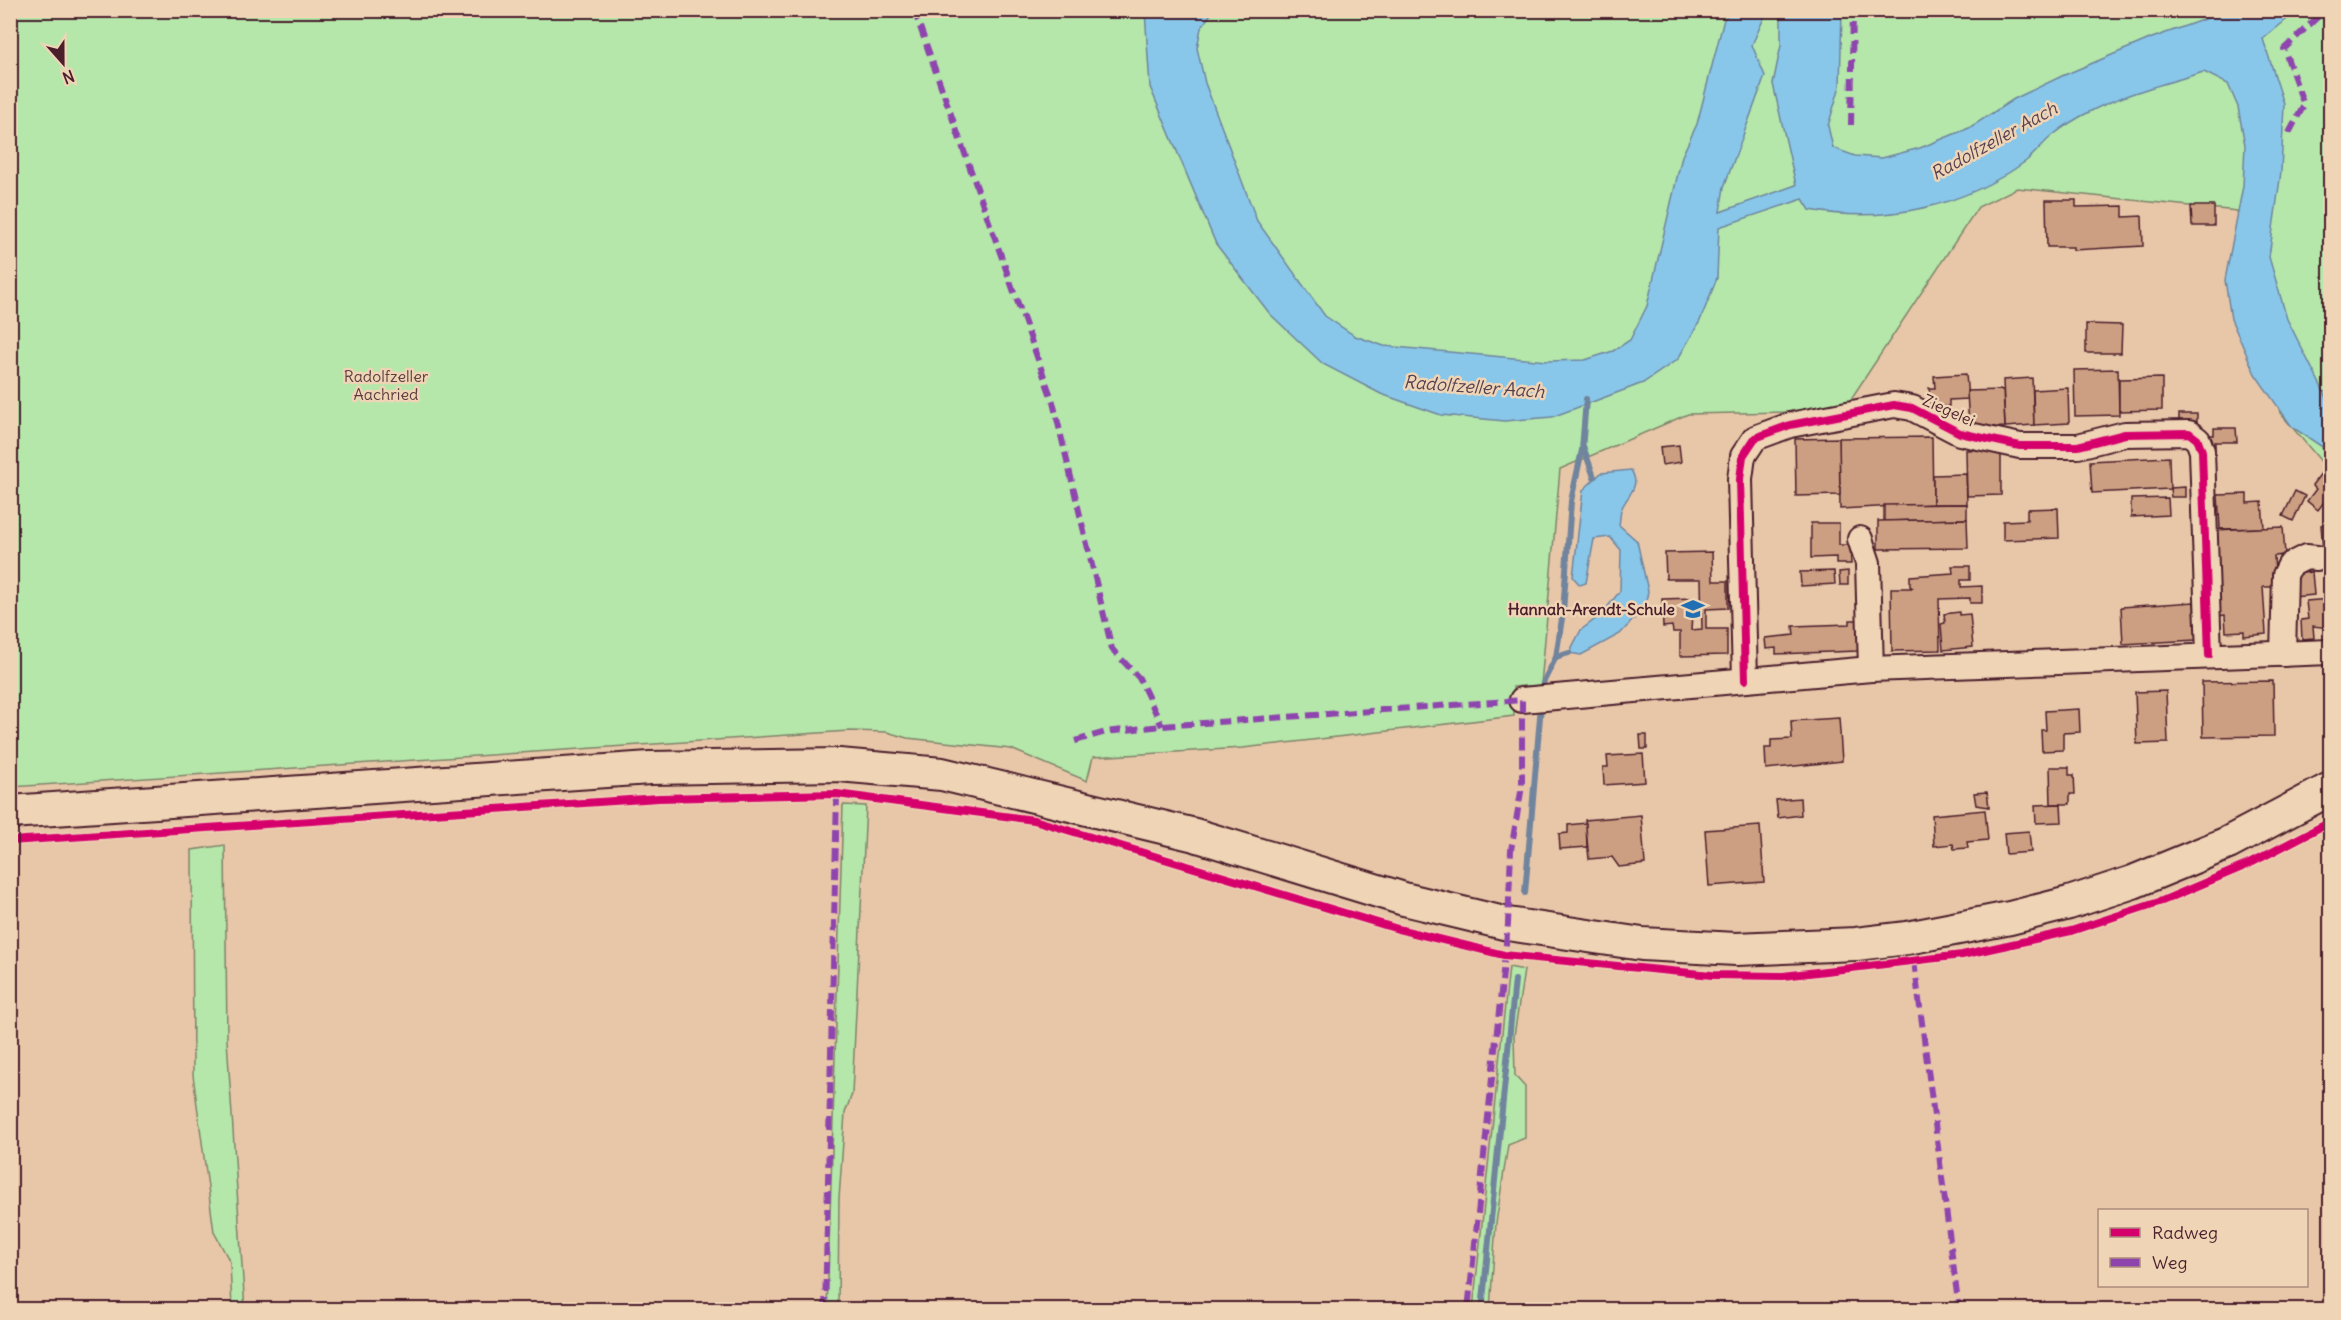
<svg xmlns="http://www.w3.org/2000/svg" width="2341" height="1320" font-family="Delius,sans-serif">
<rect width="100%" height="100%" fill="#e8c7a9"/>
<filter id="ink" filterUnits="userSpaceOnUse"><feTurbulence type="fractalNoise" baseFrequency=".0167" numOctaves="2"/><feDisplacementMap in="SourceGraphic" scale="12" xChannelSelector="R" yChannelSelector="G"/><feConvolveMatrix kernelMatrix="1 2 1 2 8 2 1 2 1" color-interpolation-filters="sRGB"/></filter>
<g filter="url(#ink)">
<g fill="#b4e7a9" stroke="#7f836a" stroke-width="1.5">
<path d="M11 11H2330V472L2280 413 2237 211 2017 188 1978 207 1843 411 1688 414 1560 469 1541 685 1513 687 1514 716 1243 748 1093 757 1087 781 1011 749 907 738 887 732 849 731 11 787Z"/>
<path d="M843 805 866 806 852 1094 845 1113 839 1199 838 1309 827 1310Z"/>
<path d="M225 845 227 1040 245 1310 232 1309 230 1262 214 1232 193 1075 192 850Z"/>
<path d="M1509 967 1524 970 1514 1036 1515 1076 1525 1087V1138L1508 1145 1496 1223 1490 1309H1473Z"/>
</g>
<g fill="#88c7e9" stroke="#6f849d" stroke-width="1.5">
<path d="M1145 11H1213L1201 28 1197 48 1205 83 1257 221 1325 316 1355 336 1384 346 1547 361 1585 360 1613 351 1630 340 1647 306 1682 156 1697 124 1724 19 1731 11H1767L1752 45 1765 76 1724 187 1720 212 1796 185 1773 84 1781 45V11H1842L1840 86 1828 126 1833 148 1855 156 1882 158 1920 148 1969 128 2014 99 2062 76 2152 38 2227 11H2297L2263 39 2284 104 2281 172 2269 257 2287 319 2330 404V452L2292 427 2255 374 2231 319 2225 280 2243 186 2245 145 2238 107 2228 84 2204 72C2167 83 2126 93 2091 111 2079 117 2064 126 2053 135 2043 143 2036 153 2026 161 1964 207 1885 224 1810 210L1803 199 1719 227 1717 278 1700 321 1678 359 1643 383 1552 417 1505 421 1441 415 1381 394 1323 364 1270 314 1216 244 1150 87Z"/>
<path d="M1631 470C1642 487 1626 496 1621 510 1620 514 1620 521 1619 525L1637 541 1648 591 1645 607 1620 634 1581 655 1569 653 1581 630 1602 614 1620 591 1621 550 1610 537 1594 539 1586 583 1580 585 1573 577 1583 490 1601 473Z"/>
</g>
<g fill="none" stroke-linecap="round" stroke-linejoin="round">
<g stroke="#6f849d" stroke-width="6">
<path d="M1583 446 1594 477"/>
<path d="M1556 657 1569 653"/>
<path d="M1542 692 1543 683 1556 657 1563 612 1571 501 1582 450 1586 399"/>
<path d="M1525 893 1541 705"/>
<path d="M1482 1310 1515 980"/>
</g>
</g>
<g fill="#cd9f82" stroke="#4a1f2b" stroke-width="1.5">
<path d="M2046 200H2076V207L2123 206V217L2142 216 2143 246 2073 250V247H2047Z"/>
<path d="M2191 206H2214V226H2192Z"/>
<path d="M2086 324 2122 325 2121 353H2086Z"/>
<path d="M2118 369 2119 415 2075 416 2074 370Z"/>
<path d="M1966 374 1968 399 1949 400V406L1931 408 1929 388H1935L1934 376Z"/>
<path d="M2032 378 2034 425 2005 427 2003 380Z"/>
<path d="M2162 378V410L2119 411V379Z"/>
<path d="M2068 388 2069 423 2034 425 2033 390Z"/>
<path d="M2003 390 2005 427 1969 428 1967 391Z"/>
<path d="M2179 414H2197V421L2179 422Z"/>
<path d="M2214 428H2236L2237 442H2215V454L2209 455 2208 435H2214Z"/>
<path d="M1932 437 1933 504 1840 509 1839 438Z"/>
<path d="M1839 438 1840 495 1796 496 1795 439Z"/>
<path d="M1679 445 1681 462 1662 465 1660 447Z"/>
<path d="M2001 449V495L1967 496 1966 450Z"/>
<path d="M2169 457 2170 489 2092 493 2090 461Z"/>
<path d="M2329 463 2330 494 2318 510 2307 501 2316 489 2312 485Z"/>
<path d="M1966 474 1967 504H1933V475Z"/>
<path d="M2185 487V497H2171L2170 488Z"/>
<path d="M2295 491 2305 496 2293 521 2283 516Z"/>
<path d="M2247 494V503L2262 502 2264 528 2220 529 2218 495Z"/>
<path d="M2168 498 2169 515 2131 517V499Z"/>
<path d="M1967 504V519L1884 521V505Z"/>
<path d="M2058 508 2059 538 2003 540V521L2027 520V509Z"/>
<path d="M1967 519 1968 548 1878 549V521Z"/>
<path d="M1811 523H1839V545H1850L1851 564H1836V557L1811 558Z"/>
<path d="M2330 524V560L2324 561 2321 525Z"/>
<path d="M2283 527 2285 555 2274 556 2276 587H2263L2266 634 2244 636V631L2226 632 2225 615 2218 616 2213 530Z"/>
<path d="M1712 552 1713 581H1728V608L1706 609V629H1727V655L1680 656V632H1673L1672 626 1663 627 1662 599 1693 598 1691 630 1702 629 1701 579H1666L1665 553Z"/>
<path d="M1952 566H1970V580H1961V587L1982 586V603H1970V598L1939 599 1940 650 1892 651 1891 588H1913L1910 586V576L1953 573Z"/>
<path d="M1834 571 1835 584 1801 586 1800 572Z"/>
<path d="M1848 571V585H1840L1839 572Z"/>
<path d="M2312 572 2314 595 2293 597 2291 574Z"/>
<path d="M2330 599V628L2313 626 2314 638 2302 639 2301 620 2308 619 2306 601Z"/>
<path d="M2194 602 2196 640 2123 644 2121 607Z"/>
<path d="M1959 612V615L1970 614 1973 647 1943 650 1941 624 1945 623 1944 614Z"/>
<path d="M1850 620H1860V626H1858V651L1776 654V648L1766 649 1765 638 1794 635 1793 626 1850 624Z"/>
<path d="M2273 681 2274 736 2203 737 2202 682Z"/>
<path d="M2166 691 2168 743 2137 744 2135 692Z"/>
<path d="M2079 709 2080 732 2063 733V750L2042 751 2041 730H2046L2045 711Z"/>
<path d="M1839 718 1842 761 1766 769 1765 748H1771V740L1792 739 1791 721Z"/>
<path d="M1640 735H1647V749H1641Z"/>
<path d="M1643 754 1645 782 1604 785 1603 767H1608L1607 756Z"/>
<path d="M2050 767H2069V775H2074L2075 794H2070V804H2051Z"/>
<path d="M1987 792 1989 807 1976 805 1974 793Z"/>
<path d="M1800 798 1801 815 1778 818 1776 800Z"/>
<path d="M2061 804 2062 822 2036 823 2035 805Z"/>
<path d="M1985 810 1988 840 1967 842 1968 848 1954 849 1953 844 1934 846 1932 815Z"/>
<path d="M1641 815 1645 864 1619 867 1612 857 1589 859 1585 820Z"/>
<path d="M1586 823 1587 847 1560 849 1559 834 1568 833V825Z"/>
<path d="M1760 826 1764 882 1709 886 1705 830Z"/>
<path d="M2029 831 2031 852 2006 854 2004 833Z"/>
</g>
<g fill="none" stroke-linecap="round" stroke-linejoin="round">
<g stroke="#4a1f2b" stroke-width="28">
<g id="minor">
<path d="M1860 539 1868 563 1871 669"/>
<path d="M2283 654 2285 575 2290 565 2306 557 2317 558"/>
<path d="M1745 680 1740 479 1743 456 1755 438 1790 425 1894 405 1912 408 1960 433 2020 446H2078L2125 434 2189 433 2198 440 2202 451 2209 655"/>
<path d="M1522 700 1871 669 2330 652"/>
</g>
</g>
<g stroke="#4a1f2b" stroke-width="36">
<path id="major" d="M10 812 650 768 839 765 942 774 1195 835 1404 899 1508 924 1642 944 1736 949 1856 944 1907 938 2010 918 2069 903 2133 882 2228 843 2330 789"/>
</g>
<use href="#minor" stroke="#efd4b6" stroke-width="24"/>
<use href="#major" stroke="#efd4b6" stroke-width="32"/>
<g stroke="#8e44ad" stroke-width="6" stroke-dasharray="12 6" stroke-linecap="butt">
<path d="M914 10 1053 402 1112 649 1139 678 1162 726"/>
<path d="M1851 125 1853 10"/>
<path d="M2289 133 2304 105 2284 49 2325 10"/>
<path d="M1075 741 1106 732 1162 726 1522 700V786L1511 850 1508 924 1468 1310"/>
<path d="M1914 961 1959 1310"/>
<path d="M825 1310 837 794"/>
</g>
<g stroke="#efd4b6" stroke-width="11">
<g id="cycleway">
<path d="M1745 680 1740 479 1743 456 1755 438 1790 425 1894 405 1912 408 1960 433 2020 446H2078L2125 434 2189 433 2198 440 2202 451 2209 655"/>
<path d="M10 841 659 798 837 794 1034 820 1398 929 1504 955 1712 975 1783 976 1962 955 2071 931 2162 901 2249 864 2330 822"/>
</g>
</g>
<use href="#cycleway" stroke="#d6006c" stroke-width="8"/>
</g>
</g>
<defs>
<g id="school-bare" transform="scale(1.8)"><path d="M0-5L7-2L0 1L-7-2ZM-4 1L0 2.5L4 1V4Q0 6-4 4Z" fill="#1f6fb2" stroke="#efd4b6" stroke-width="2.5" paint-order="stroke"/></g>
</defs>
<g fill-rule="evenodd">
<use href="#school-bare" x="1693" y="609"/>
</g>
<g text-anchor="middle" stroke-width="5" stroke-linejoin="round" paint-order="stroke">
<g font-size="16" fill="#5a3d3e" stroke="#efd4b6">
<text x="386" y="382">Radolfzeller<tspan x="386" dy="18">Aachried</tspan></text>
</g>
<g font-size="16" fill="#4a1f2b" stroke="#efd4b6">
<text transform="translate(1949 410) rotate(24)" y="6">Ziegelei</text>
</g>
<g font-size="16" font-weight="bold" fill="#4a1f2b" stroke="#efd4b6" text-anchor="end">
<text x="1675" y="615">Hannah-Arendt-Schule</text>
</g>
<g font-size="18" font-style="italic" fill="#564151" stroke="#efd4b6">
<text transform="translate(1994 141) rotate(-29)" y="6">Radolfzeller Aach</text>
<text transform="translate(1474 387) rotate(4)" y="6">Radolfzeller Aach</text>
</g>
</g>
<rect width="2341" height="1320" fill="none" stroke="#efd4b6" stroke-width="36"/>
<rect x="18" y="18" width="2305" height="1284" fill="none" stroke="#4a1f2b" stroke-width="2" filter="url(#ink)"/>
<rect x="2098" y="1209" width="210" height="78" fill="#efd4b6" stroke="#ad8c7e" stroke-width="1.5"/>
<rect x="2110" y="1228" width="30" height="9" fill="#d6006c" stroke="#ad8c7e" stroke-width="1.5"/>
<text x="2152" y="1239" font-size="18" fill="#4a1f2b">Radweg</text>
<rect x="2110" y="1258" width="30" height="9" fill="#8e44ad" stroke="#ad8c7e" stroke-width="1.5"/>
<text x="2152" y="1269" font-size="18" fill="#4a1f2b">Weg</text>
<g transform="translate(63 63) rotate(159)" stroke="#efd4b6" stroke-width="4.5" paint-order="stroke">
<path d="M0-4.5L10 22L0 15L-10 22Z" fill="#4a1f2b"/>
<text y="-9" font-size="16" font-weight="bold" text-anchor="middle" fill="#4a1f2b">N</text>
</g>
</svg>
